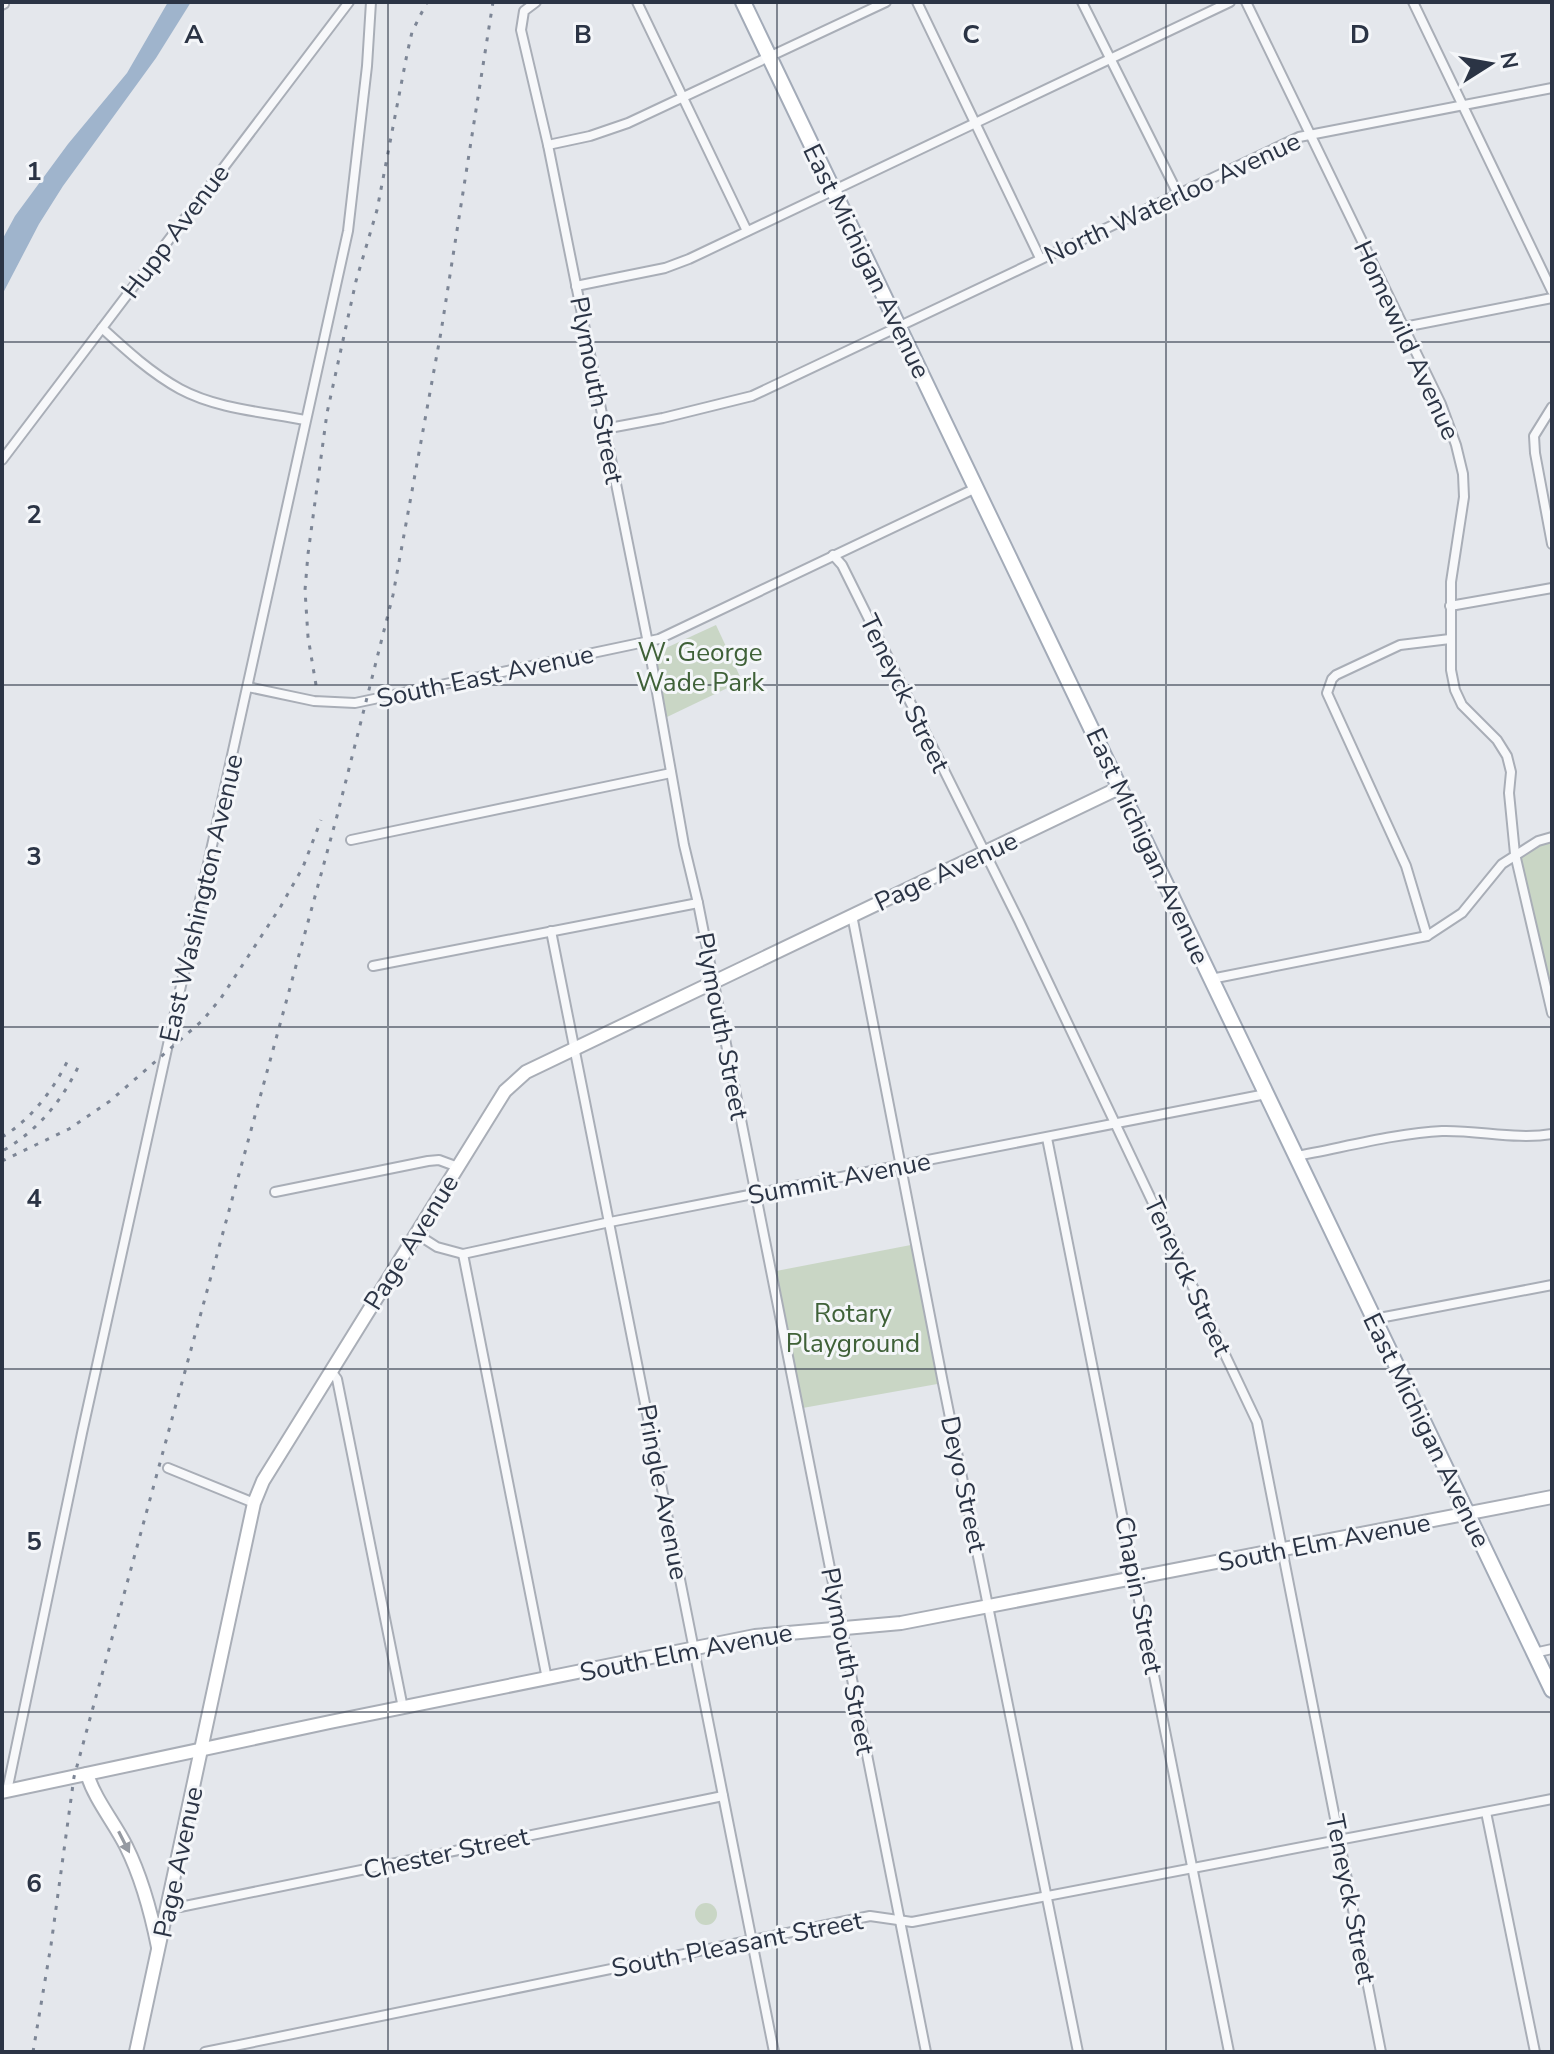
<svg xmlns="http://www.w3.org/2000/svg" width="1554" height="2054" font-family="'Nunito Sans',sans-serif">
<rect width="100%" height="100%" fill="#e4e7ec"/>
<g fill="#c9d6c5">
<path d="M716 625 742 681 667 717 655 653Z"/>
<path d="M1552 837V1001L1515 854Z"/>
<path d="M916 1244 943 1383 797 1409 771 1272Z"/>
<circle cx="706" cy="1914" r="11"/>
</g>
<path fill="#9fb4cc" d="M168 2H191L156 58 63 186 39 224 2 295V240L15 216 68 144 127 73Z"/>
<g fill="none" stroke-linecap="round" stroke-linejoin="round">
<g stroke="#a9aeb7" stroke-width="12">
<g id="street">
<path d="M536 2 524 11 521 30 548 145 650 653 684 845 698 903 926 2052"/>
<path d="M637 2 747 231"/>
<path d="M917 2 1040 258"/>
<path d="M1082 2 1178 194"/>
<path d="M1246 2 1409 338 1441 404 1456 445 1463 474 1464 497 1451 582V670L1455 690 1462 705 1497 740 1507 756 1511 772 1509 793 1515 854 1552 1013"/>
<path d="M1413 2 1552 291"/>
<path d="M2 5 4 4"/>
<path d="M548 145 590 136 628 123 886 2"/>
<path d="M576 286 665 268 689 259 1230 2"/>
<path d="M1404 327 1552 298"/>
<path d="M102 328C126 350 151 373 180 389 217 409 264 412 305 420"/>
<path d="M1552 407 1534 436 1535 453 1552 544"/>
<path d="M604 429 663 418 752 396 1299 137 1552 88"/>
<path d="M2 460 349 2"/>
<path d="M833 555 842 565 1019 921 1257 1422 1381 2052"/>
<path d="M1450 606 1552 588"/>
<path d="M248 687 314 701 355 703 659 639 976 488"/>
<path d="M351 840 671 773"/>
<path d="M852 915 943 1383 1078 2052"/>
<path d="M551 931 774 2052"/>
<path d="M1427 936 1406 866 1327 693 1332 679 1336 675 1400 645 1450 639"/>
<path d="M373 966 698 903"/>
<path d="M1211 979 1427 936 1462 913 1502 864 1538 841 1552 837"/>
<path d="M1047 1138 1229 2052"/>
<path d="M1296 1156C1341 1148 1397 1133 1442 1131 1479 1130 1516 1140 1552 1134"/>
<path d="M275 1192 428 1161 439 1160 458 1167"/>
<path d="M415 1233 437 1247 463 1254 610 1222 1266 1094"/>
<path d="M463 1254 547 1679"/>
<path d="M1374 1319 1552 1285"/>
<path d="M331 1371 337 1379 403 1708"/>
<path d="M168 1468 254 1503"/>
<path d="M1534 1653 1552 1649"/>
<path d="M7 1791 82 1433 348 231 367 66 371 2"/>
<path d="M1486 1812 1535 2052"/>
<path d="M169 1904 180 1907 723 1796"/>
<path d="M205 2052 870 1916 912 1922 1552 1799"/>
</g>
</g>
<g stroke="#a9aeb7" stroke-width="16">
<g id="secondary">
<path d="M87 1774C95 1800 114 1822 126 1846 142 1878 151 1912 158 1947"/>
<path d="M2 1792 330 1722 755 1636 901 1623 1552 1497"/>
<path d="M136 2052 254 1503 263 1481 505 1091 526 1072 1121 787"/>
</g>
</g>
<g stroke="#a3abb8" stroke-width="18">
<path id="primary" d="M743 2 1552 1690"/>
</g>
<use href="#street" stroke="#f7f8fa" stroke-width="8"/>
<use href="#secondary" stroke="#fff" stroke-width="12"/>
<use href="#primary" stroke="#fff" stroke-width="14"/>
<g stroke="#7d8696" stroke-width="3" stroke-dasharray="4 8" stroke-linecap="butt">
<path d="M316 685 308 637 305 590 308 554 327 413 356 281 377 210 407 54 412 32 427 2"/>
<path d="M2 1137C32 1119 54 1089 69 1058"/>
<path d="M4 1150C40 1129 64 1098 81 1061"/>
<path d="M2 1161 69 1129 110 1101 203 1020 221 998 281 906 303 867 321 820"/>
<path d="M33 2052 51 1945 74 1777 337 816 393 595 441 332 493 2"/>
</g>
</g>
<defs><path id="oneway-solid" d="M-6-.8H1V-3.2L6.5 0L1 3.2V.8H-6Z" transform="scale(2)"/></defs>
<use fill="#959aa2" href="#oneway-solid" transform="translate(124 1842) rotate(63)"/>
<path fill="none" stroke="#2b3445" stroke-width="2" stroke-opacity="0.55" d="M388 2V2052M777 2V2052M1166 2V2052M2 342H1552M2 685H1552M2 1027H1552M2 1369H1552M2 1712H1552"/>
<g text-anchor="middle" stroke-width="6" stroke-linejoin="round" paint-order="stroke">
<g font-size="26" fill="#2b3445" stroke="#f4f6f9">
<text transform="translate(1172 198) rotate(-25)" y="9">North Waterloo Avenue</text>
<text transform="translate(175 231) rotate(-53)" y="9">Hupp Avenue</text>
<text transform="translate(867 261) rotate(64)" y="9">East Michigan Avenue</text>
<text transform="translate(1407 340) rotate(65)" y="9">Homewild Avenue</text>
<text transform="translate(597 390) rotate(79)" y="9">Plymouth Street</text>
<text transform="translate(485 676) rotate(-12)" y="9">South East Avenue</text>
<text transform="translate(905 693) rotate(64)" y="9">Teneyck Street</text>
<text transform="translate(1148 846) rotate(65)" y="9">East Michigan Avenue</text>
<text transform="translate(946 871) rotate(-25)" y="9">Page Avenue</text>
<text transform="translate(201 898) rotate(-77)" y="9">East Washington Avenue</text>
<text transform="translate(722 1026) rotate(79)" y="9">Plymouth Street</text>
<text transform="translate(839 1178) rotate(-11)" y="9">Summit Avenue</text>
<text transform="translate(411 1242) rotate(-58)" y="9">Page Avenue</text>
<text transform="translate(1188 1276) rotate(65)" y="9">Teneyck Street</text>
<text transform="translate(1427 1430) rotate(64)" y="9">East Michigan Avenue</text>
<text transform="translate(964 1484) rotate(78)" y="9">Deyo Street</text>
<text transform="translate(663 1492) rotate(79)" y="9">Pringle Avenue</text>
<text transform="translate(1324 1542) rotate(-11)" y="9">South Elm Avenue</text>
<text transform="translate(1139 1595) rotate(79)" y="9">Chapin Street</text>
<text transform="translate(686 1652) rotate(-11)" y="9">South Elm Avenue</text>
<text transform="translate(848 1661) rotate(79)" y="9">Plymouth Street</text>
<text transform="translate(446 1853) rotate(-12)" y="9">Chester Street</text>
<text transform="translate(178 1862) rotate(-78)" y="9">Page Avenue</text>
<text transform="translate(1351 1899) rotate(79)" y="9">Teneyck Street</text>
<text transform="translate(737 1944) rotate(-11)" y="9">South Pleasant Street</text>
</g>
<g font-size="26" fill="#3f6138" stroke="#f4f6f9">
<text x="700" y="661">W. George<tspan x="700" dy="30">Wade Park</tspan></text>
<text x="853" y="1322">Rotary<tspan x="853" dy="30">Playground</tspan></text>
</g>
</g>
<g font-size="26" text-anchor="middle" font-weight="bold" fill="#2b3445" stroke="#f4f6f9" stroke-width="6" stroke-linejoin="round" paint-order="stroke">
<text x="194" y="43">A</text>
<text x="583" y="43">B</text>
<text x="971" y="43">C</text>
<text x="1360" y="43">D</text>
<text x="34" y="180">1</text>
<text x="34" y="523">2</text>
<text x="34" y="865">3</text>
<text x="34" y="1207">4</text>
<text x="34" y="1550">5</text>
<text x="34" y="1892">6</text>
</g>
<rect width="1554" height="2054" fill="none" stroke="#2b3445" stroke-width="8"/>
<g transform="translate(1490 64) rotate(79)" stroke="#f4f6f9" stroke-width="6" paint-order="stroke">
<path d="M0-6L14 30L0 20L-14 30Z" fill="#2b3445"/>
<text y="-12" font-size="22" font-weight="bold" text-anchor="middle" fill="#2b3445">N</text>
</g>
</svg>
